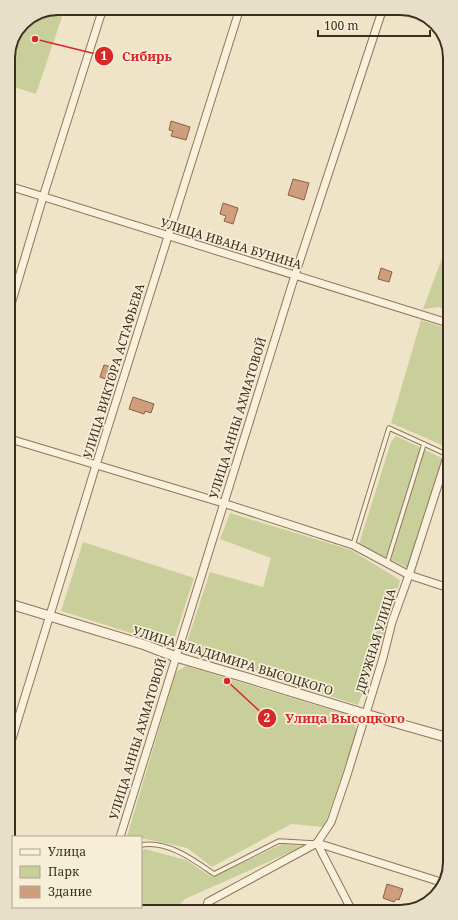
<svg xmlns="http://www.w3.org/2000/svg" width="458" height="920" font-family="'Noto Serif',serif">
<rect width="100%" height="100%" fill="#f0e4c8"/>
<g fill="#c9cf9b">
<path d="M58 8H65L36 94 8 85V55L23 22Z"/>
<path d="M447 245 448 311 439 307 423 309Z"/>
<path d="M421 320 448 329V433L444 446 391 423Z"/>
<path d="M396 436 442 458 408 568 359 544 391 442Z"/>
<path d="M230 513 351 550 400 580 389 621 358 705 184 651 210 572 263 587 271 558 220 539Z"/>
<path d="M83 542 194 578 172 646 61 611Z"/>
<path d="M186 666 352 716 357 732 324 827 291 824 212 867 187 848 141 838V837L127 836 176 672Z"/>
<path d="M282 844 304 846 185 899 173 911H105L106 907H141V851L145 849 186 860 212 877Z"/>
</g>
<g fill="#cf9f7d" stroke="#8d5f41">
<path d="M171 121 190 127 186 140 171 136 173 131 169 130Z"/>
<path d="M293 179 309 183 304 200 288 195Z"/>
<path d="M223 203 238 208 233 224 224 221 226 216 220 214Z"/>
<path d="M381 268 392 272 389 282 378 279Z"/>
<path d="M104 365 115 368 111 381 100 377Z"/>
<path d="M133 397 154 404 151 413 145 411 144 414 129 409Z"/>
<path d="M387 884 403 889 399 900 396 899 394 902 383 898Z"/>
</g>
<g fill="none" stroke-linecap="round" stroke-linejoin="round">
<g stroke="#8d765c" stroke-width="5.5">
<g id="service">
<path d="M353 545 389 428 448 455"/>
<path d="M387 563 424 444"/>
<path d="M141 845C167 840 194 860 214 874L279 841 314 843"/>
</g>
</g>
<g stroke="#8d765c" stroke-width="9">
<g id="minor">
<path d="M9 186 448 323"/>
<path d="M9 311 43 197 103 8"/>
<path d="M10 439 223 503 353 545 409 575 449 588"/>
<path d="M11 742 96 465 240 8"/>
<path d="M120 837 295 275 383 8"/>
<path d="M317 843 444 883"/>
<path d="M317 843 351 909"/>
<path d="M93 907 97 908"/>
<path d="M205 910 208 902 317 843 331 822 347 775 383 658 392 622 409 575 448 454"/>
</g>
</g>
<g stroke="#8d765c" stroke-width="11">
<path id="tertiary" d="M10 604 145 645 176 657 251 679 365 714 449 738"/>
</g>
<use href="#service" stroke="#faf1dc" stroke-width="3.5"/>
<use href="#minor" stroke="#faf1dc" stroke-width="7"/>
<use href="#tertiary" stroke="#faf1dc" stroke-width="9"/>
</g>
<g text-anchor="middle" stroke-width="3.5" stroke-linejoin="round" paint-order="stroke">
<g font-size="12" fill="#3d2e20" stroke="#f7eed8">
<text transform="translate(231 244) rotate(17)" y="4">УЛИЦА ИВАНА БУНИНА</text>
<text transform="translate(114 371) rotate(-73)" y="4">УЛИЦА ВИКТОРА АСТАФЬЕВА</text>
<text transform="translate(238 418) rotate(-73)" y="4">УЛИЦА АННЫ АХМАТОВОЙ</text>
<text transform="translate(376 641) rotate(-73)" y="4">ДРУЖНАЯ УЛИЦА</text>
<text transform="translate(233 661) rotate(17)" y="4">УЛИЦА ВЛАДИМИРА ВЫСОЦКОГО</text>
<text transform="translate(138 739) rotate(-73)" y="4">УЛИЦА АННЫ АХМАТОВОЙ</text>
</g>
</g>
<path d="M0 0H458V920H0ZM58 15H400A43 43 0 0 1 443 58V862A43 43 0 0 1 400 905H58A43 43 0 0 1 15 862V58A43 43 0 0 1 58 15Z" fill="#e8dfc9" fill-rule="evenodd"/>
<path fill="none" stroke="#3d2e20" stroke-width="2" d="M58 15H400A43 43 0 0 1 443 58V862A43 43 0 0 1 400 905H58A43 43 0 0 1 15 862V58A43 43 0 0 1 58 15Z"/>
<path fill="none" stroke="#d62828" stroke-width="1.5" d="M35 39L104 56M227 681L267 718"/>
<g fill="#d62828" stroke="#f7eed8" stroke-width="1.5">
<circle cx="35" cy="39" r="4"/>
<circle cx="227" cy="681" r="4"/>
<circle cx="104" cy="56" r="10"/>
<circle cx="267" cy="718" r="10"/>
</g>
<g font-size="12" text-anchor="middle" font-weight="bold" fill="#fff">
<text x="104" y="60">1</text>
<text x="267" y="722">2</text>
</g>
<g font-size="13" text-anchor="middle" font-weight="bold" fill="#d62828" stroke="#f7eed8" stroke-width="3.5" stroke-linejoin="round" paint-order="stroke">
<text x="147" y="61">Сибирь</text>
<text x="345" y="723">Улица Высоцкого</text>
</g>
<rect x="12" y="836" width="130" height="72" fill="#f7eed8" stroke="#ada18e"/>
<rect x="20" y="849" width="20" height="6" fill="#faf1dc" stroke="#ada18e"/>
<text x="48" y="856" font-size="12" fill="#3d2e20">Улица</text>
<rect x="20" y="866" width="20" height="12" fill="#c9cf9b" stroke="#ada18e"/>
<text x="48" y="876" font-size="12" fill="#3d2e20">Парк</text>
<rect x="20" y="886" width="20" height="12" fill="#cf9f7d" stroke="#ada18e"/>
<text x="48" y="896" font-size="12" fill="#3d2e20">Здание</text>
<path d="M318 30v6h112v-6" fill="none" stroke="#3d2e20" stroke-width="2"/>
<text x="324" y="30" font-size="12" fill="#3d2e20" stroke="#f7eed8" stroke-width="3" paint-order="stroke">100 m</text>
</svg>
